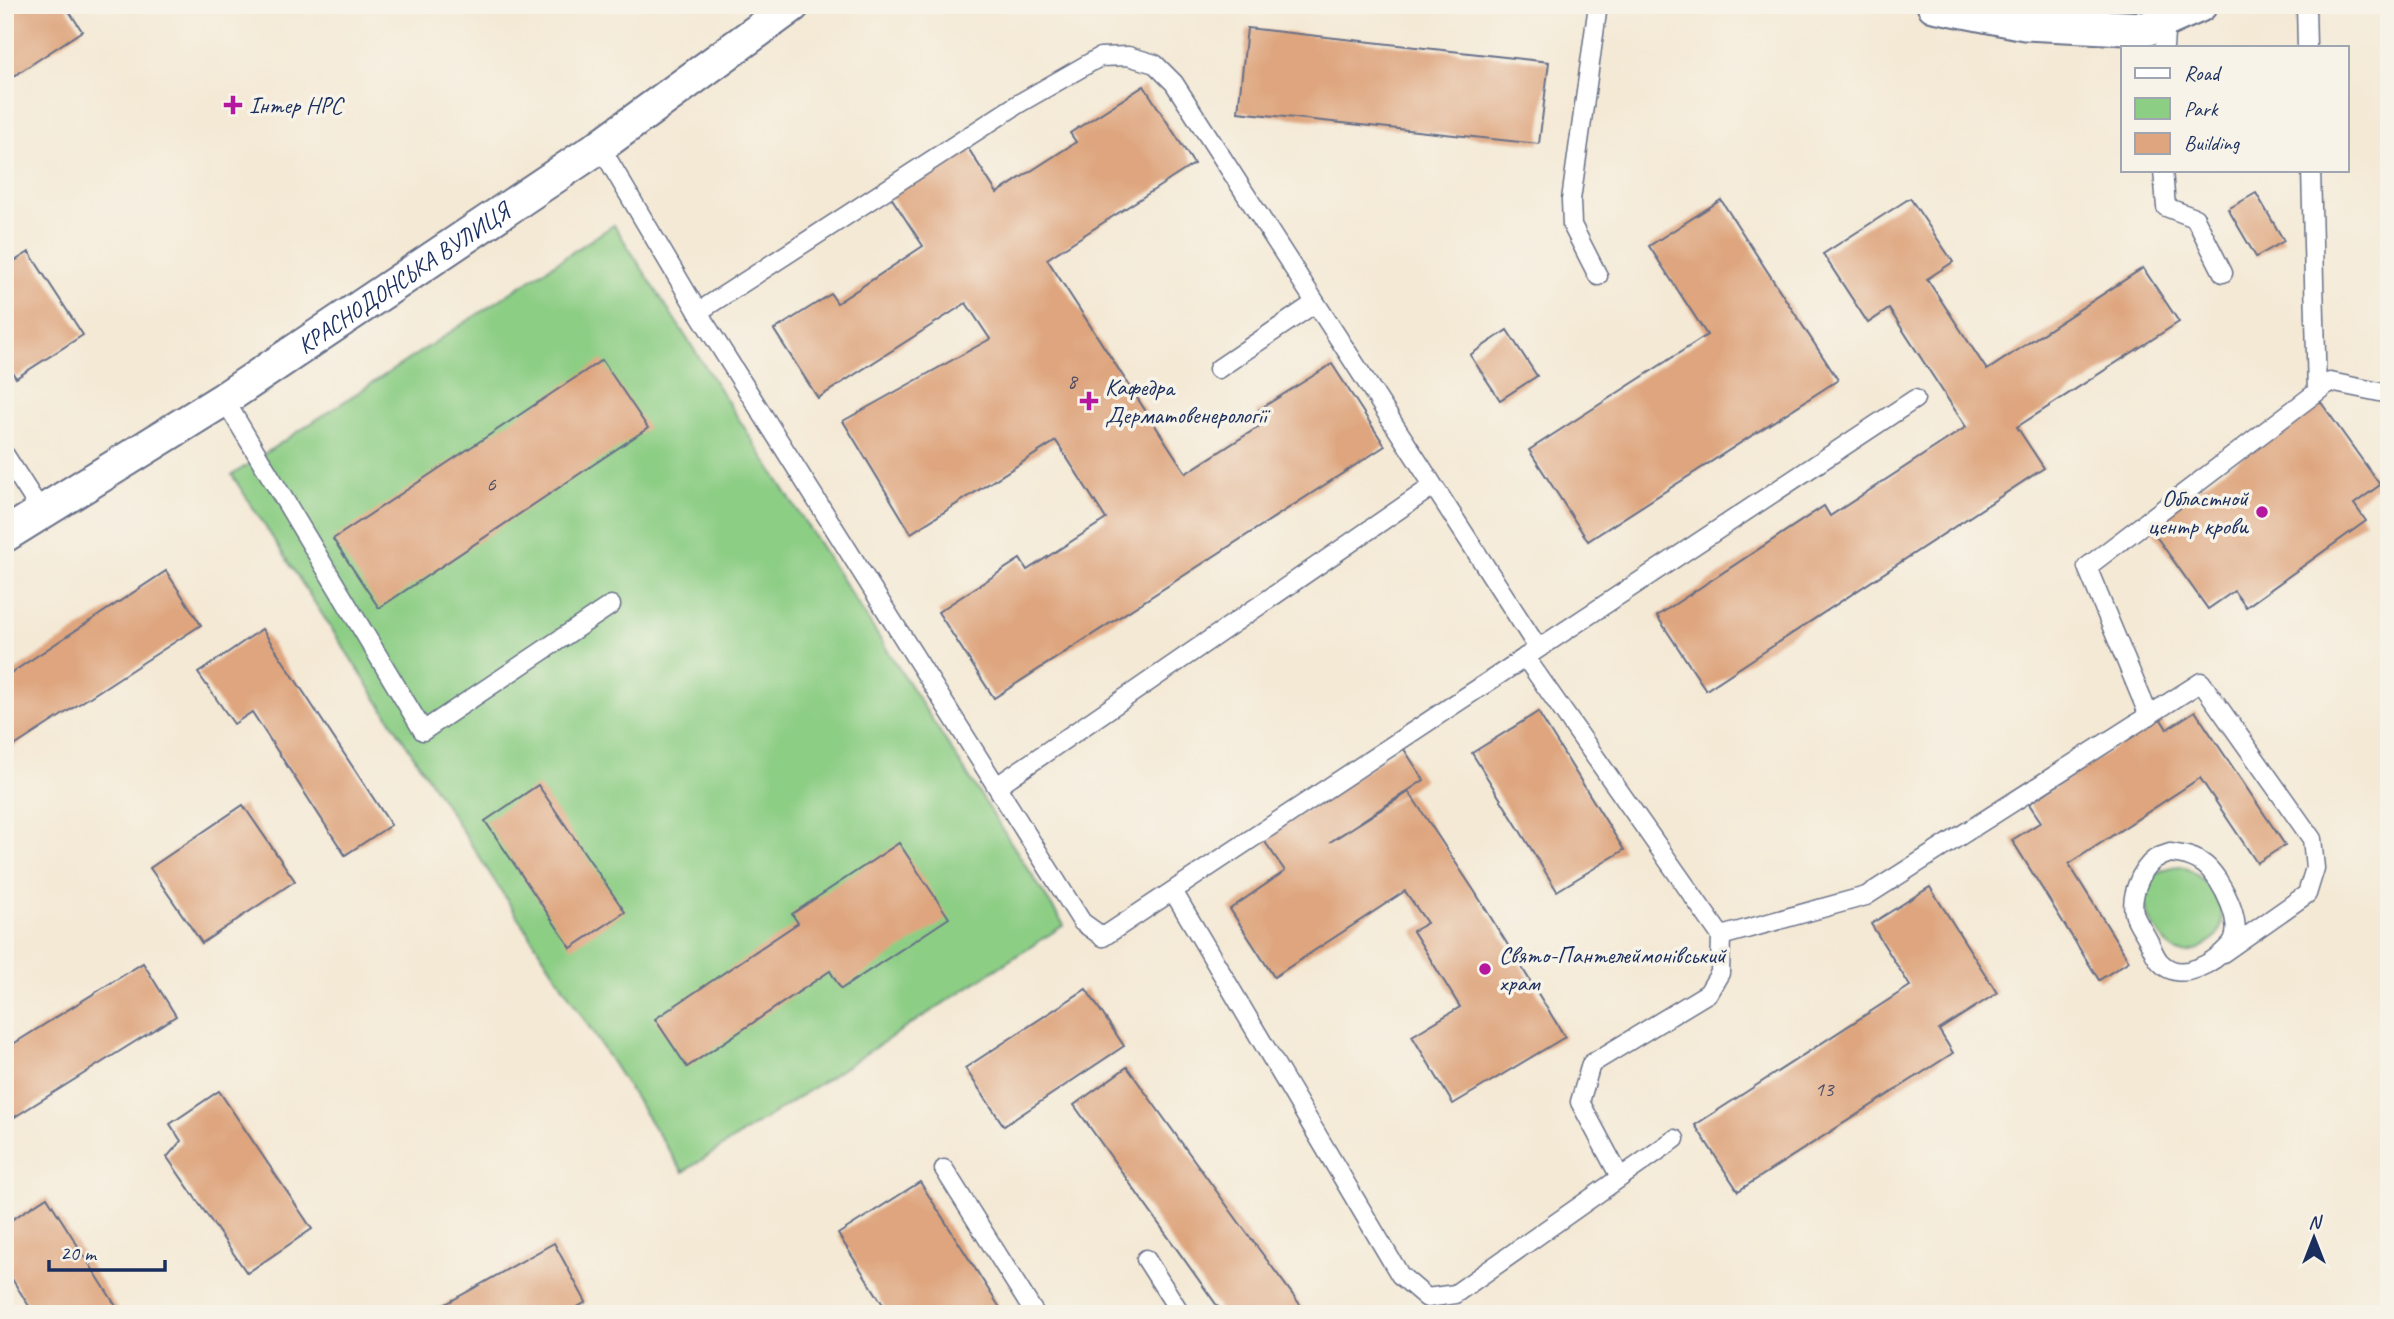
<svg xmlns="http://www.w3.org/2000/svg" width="2394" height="1319" font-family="Caveat,sans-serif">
<rect width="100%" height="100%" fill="#f7f3e8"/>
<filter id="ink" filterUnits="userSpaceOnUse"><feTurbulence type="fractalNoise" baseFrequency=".0143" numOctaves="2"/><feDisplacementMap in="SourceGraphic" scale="14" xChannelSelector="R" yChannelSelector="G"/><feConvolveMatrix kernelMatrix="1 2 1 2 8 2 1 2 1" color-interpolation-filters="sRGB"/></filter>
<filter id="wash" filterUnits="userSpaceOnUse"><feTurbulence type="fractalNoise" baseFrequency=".00686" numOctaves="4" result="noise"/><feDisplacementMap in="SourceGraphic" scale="28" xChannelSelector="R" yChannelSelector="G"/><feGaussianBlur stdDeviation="1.57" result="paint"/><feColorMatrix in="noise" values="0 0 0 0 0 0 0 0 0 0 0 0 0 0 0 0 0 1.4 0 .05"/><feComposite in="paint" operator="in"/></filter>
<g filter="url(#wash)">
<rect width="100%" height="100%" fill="#f4e9d5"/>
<g fill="#8dce85" stroke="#547e72" stroke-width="2">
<path d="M614 225 1064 925 683 1172 232 475Z"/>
<path d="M2181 866C2206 874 2240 919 2211 941 2183 963 2172 954 2155 928 2136 899 2143 869 2181 866Z"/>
</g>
<g id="blocks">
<g fill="#dea57e">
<path d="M5 5H65L82 31 8 80 5 76Z"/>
<path d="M1247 28 1549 62 1539 144 1238 112Z"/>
<path d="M1144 86 1194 164 1047 259 1186 473 1263 424 1255 412 1332 364 1385 446 994 698 938 612 1020 559 1027 570 1106 519 1056 441 911 533 843 421 990 339 966 303 818 398 774 330 831 294 837 303 923 246 889 194 966 145 997 193 1076 142 1070 133Z"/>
<path d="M2256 193 2284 241 2256 257 2228 209Z"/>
<path d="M1910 198 1953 262 1927 279 1987 370 2143 268 2179 322 2017 427 2044 468 1706 690 1657 616 1824 506 1830 516 1966 427 1889 309 1868 323 1823 254Z"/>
<path d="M1721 200 1838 380 1588 541 1529 450 1707 335 1649 246Z"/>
<path d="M29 252 83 335 16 378 5 361V295L10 291 5 283V267Z"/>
<path d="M1507 330 1537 376 1500 400 1470 355Z"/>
<path d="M602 360 648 428 379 608 333 539Z"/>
<path d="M2320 401 2380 485 2354 504 2366 521 2246 607 2234 591 2208 609 2148 525Z"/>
<path d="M166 571 201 625 5 752V677Z"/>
<path d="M262 629 391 825 345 855 252 712 234 724 198 673Z"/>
<path d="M2195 711 2285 845 2257 863 2200 778 2069 864 2129 961 2099 980 2012 840 2041 822 2029 804 2160 718 2167 729Z"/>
<path d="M1538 712 1624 850 1557 891 1472 753Z"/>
<path d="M1402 746 1424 780 1330 842 1409 792 1475 892 1565 1037 1453 1104 1412 1036 1460 1007 1413 931 1427 923 1405 891 1274 977 1230 909 1285 871 1263 839Z"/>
<path d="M538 785 625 912 571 948 485 821Z"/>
<path d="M243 805 295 881 202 943 150 868Z"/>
<path d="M899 843 949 918 841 989 830 971 687 1067 655 1019 798 923 792 914Z"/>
<path d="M1930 887 1997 993 1939 1030 1953 1053 1738 1191 1695 1125 1910 986 1871 924Z"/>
<path d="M143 963 176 1016 5 1123V1049Z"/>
<path d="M1086 989 1124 1046 1004 1126 965 1068Z"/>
<path d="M1127 1067 1238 1221 1307 1314H1223L1074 1105Z"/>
<path d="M219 1091 312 1229 247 1273 167 1157 181 1141 170 1124Z"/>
<path d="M920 1182 1004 1314H889L838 1234Z"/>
<path d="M47 1197 121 1314H34L5 1268V1224Z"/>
<path d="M554 1243 586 1302 565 1314H428Z"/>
</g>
</g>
</g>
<g filter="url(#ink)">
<use href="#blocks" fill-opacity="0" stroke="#677088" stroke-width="2"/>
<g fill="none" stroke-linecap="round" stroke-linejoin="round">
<g stroke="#677088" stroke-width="21">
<g id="lane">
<path d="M2306 5 2307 47"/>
<path d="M2164 47 2166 20"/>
<path d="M600 146 698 312 1082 922 1103 937 1915 399"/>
<path d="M2163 170 2166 207 2195 218 2223 273"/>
<path d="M2311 170 2317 392"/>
<path d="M1598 276 1572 225 1571 200 1598 5"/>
<path d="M698 312 1018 104 1100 57 1128 56 1155 64 1174 83 1538 648"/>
<path d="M1218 369 1315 303"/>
<path d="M224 399 423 731 611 605"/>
<path d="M5 455 41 511"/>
<path d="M1525 657 1721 936 1720 973 1708 993 1591 1064 1580 1102 1620 1177"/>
<path d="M2149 716 2087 567 2330 382 2389 394"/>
<path d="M997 786 1433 486"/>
<path d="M2170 853C2183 855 2194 856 2205 865 2221 878 2247 927 2230 945 2215 962 2181 984 2161 963 2155 958 2152 947 2148 940 2144 932 2138 924 2135 916 2129 899 2140 870 2155 859 2159 856 2166 855 2170 853Z"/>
<path d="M1173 891 1400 1275 1427 1298 1455 1294 1675 1139"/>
<path d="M1721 936 1866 896 2201 682 2312 839 2315 868 2307 894 2223 953"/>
<path d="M944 1169 1035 1314"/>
<path d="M1146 1259 1181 1314"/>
</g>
</g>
<g stroke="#677088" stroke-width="37">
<g id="street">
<path d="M1934 5 2025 23 2146 29 2200 5"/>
<path id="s1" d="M5 535 224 399 600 146 793 5"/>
</g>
</g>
<use href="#lane" stroke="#fff" stroke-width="18"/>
<use href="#street" stroke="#fff" stroke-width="33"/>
</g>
</g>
<g fill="#b5179e" stroke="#f7f3e8" stroke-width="2.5">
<path d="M229.5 94.5h7v7h7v7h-7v7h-7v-7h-7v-7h7z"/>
<path d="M1085.5 390.5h7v7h7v7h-7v7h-7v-7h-7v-7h7z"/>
<circle cx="2262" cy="512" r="7"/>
<circle cx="1485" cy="969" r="7"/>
</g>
<g text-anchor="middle" stroke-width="7" stroke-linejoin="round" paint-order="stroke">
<g font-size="21" fill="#4c4c66">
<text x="1072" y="388">8</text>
<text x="491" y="491">6</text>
<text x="1824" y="1096">13</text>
</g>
<g font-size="24" fill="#1b2f5e" stroke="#f7f3e8" text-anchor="start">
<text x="249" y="113">Інтер НРС</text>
<text x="1105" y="395">Кафедра<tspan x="1105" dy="28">Дерматовенерології</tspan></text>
<text x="2248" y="506" text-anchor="end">Областной<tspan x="2248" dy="28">центр крови</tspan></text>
<text x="1499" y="963">Свято-Пантелеймонівський<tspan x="1499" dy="28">храм</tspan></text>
</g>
<g font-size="24" fill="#1b2f5e" stroke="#f7f3e8">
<text dy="8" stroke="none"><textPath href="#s1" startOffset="474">КРАСНОДОНСЬКА ВУЛИЦЯ</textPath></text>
</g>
</g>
<rect width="2394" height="1319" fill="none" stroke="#f7f3e8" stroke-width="28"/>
<rect x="2121" y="46" width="228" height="126" fill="#f7f3e8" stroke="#9fa5b1" stroke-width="2"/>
<rect x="2135" y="68" width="35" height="10" fill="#ffffff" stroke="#9fa5b1" stroke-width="2"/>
<text x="2184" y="80" font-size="21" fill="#1b2f5e">Road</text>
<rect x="2135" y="98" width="35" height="21" fill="#8dce85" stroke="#9fa5b1" stroke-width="2"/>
<text x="2184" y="116" font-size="21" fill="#1b2f5e">Park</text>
<rect x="2135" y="133" width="35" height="21" fill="#dea57e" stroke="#9fa5b1" stroke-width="2"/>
<text x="2184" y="150" font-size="21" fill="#1b2f5e">Building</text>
<g transform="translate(2314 1238)" stroke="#f7f3e8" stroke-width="5" paint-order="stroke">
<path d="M0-5L12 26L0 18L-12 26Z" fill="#1b2f5e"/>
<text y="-10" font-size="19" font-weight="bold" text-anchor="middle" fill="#1b2f5e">N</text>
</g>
<path d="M49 1260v10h116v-10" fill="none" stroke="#1b2f5e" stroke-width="3.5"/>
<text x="60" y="1260" font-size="21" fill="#1b2f5e" stroke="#f7f3e8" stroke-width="5" paint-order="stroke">20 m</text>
</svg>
